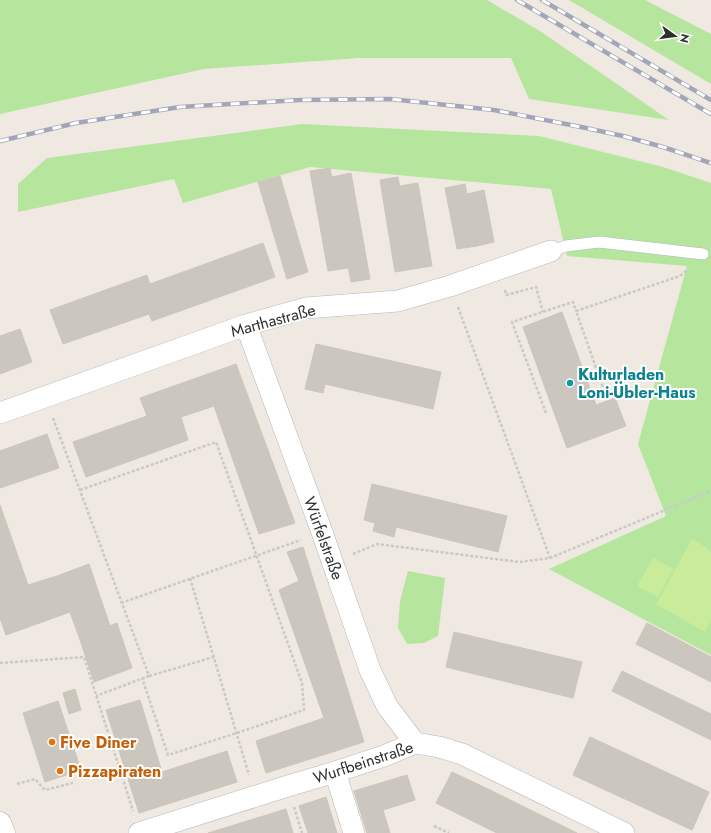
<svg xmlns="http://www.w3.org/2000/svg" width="711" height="833" font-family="Jost,sans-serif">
<rect width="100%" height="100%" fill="#efe9e1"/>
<g fill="#b6e59e">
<path d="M0 0H487L540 31 669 120 529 99 511 58H359L204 69 0 114Z"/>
<path d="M569 0H645L711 34V84Z"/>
<path d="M302 124 539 136 663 167 711 183V655L549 569 666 516 638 444 687 266 567 256 551 189 310 167 183 203 174 179 18 212V184L47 158Z"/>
<path d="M408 571 445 578 438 636 424 643 407 644 398 628 400 601Z"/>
</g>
<g fill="#c9ec9a">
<path d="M692 539 704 546 711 552V622L705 632 656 604Z"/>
<path d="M653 558 674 569 658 597 637 586Z"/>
</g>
<g fill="#cbc7bf" stroke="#cbc5ba">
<path d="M330 168 348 268 328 271 310 171Z"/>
<path d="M351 173 370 279 351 282 332 177Z"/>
<path d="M280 176 308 272 287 279 258 182Z"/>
<path d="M398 177 413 269 395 272 380 180Z"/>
<path d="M418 183 432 266 413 269 400 186Z"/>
<path d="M465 184 477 246 457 249 445 188Z"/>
<path d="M484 190 494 242 477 246 467 194Z"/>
<path d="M263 243 275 277 152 321 149 314 63 344 50 310 147 275 150 284Z"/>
<path d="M562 312 596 405 615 398 626 426 567 448 523 327Z"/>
<path d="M20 329 32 362 0 374V336Z"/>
<path d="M316 344 441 372 433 409 325 384 323 393 305 389Z"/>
<path d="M236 364 295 523 259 534 214 406 181 417 188 440 86 477 73 442 147 416 140 398Z"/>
<path d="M47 434 59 468 0 488V451Z"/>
<path d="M372 484 507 516 498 552 396 527 394 537 373 531 375 523 364 520Z"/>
<path d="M0 505 28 585 57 576 70 612 6 635 0 618Z"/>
<path d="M303 547 364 742 266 773 256 741 324 718 279 590 299 581 287 552Z"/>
<path d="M89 564 110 626 79 637 57 576Z"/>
<path d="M117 623 132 668 94 682 79 637Z"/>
<path d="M647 623 711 657V682L636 644Z"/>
<path d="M454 632 582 662 573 698 446 667Z"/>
<path d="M622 671 711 714V740L612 691Z"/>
<path d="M75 689 81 710 69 714 63 693Z"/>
<path d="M140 700 162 772 227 751 237 782 139 813 106 710Z"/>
<path d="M58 701 81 770 45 782 23 713Z"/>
<path d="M590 737 709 792 692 830 573 775Z"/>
<path d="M452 772 486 788 577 833H497L436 803Z"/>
<path d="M407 775 415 800 383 810 390 833H367L354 791Z"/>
<path d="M326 797 337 833H308L299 806Z"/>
<path d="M286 809 293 833H233L231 826Z"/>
<path d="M231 826 233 833H208Z"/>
</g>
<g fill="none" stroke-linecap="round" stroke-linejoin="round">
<g stroke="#b4b7c1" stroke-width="12">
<path id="lane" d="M551 251 566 246 599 242 703 254"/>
</g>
<g stroke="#b4b7c1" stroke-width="22">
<g id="street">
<path d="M246 325 322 532 370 670 387 706 415 743"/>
<path d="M0 413 246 325 306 308 398 301 450 286 551 251"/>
<path d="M335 772 354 833"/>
<path d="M139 833 288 786 335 772 384 756 415 743 439 747 462 754 624 833"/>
</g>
</g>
<g stroke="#b4b7c1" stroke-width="23">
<path id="secondary" d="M0 823 4 833"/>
</g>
<g stroke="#c9c9c9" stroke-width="2.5" stroke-dasharray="3 2" stroke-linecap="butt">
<path d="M505 290 506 295 536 287 543 312"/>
<path d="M458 307 550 558"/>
<path d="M606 396 576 311 680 276 687 270"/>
<path d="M546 413 512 322 573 302 576 311"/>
<path d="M53 418 149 676 96 696"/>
<path d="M80 490 216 442 302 683 304 710 237 733 168 755 142 678"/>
<path d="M353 554 377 544 519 562 550 558 711 491"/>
<path d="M190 578 249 775"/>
<path d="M121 603 301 540"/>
<path d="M0 663 84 657 133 811"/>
<path d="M149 676 214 657"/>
<path d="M17 784 35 779 45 790 73 783"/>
<path d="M294 807 302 833"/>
<path d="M434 826 449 833"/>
</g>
<use href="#lane" stroke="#fff" stroke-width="11"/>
<use href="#street" stroke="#fff" stroke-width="21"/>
<use href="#secondary" stroke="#fff" stroke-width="22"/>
<g stroke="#a3a6b8" stroke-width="4.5">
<g id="rail">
<path d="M517 0 711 114"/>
<path d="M542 0 711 100"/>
<path d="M0 141 76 123 180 107 300 100 390 99 494 110 581 127 623 136 663 147 711 163"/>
</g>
</g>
<use href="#rail" stroke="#fff" stroke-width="3" stroke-dasharray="9" stroke-linecap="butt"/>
</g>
<circle fill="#0f9aa8" stroke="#fff" stroke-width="1.5" cx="570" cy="383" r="4"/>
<g fill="#e8710a" stroke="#fff" stroke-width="1.5">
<circle cx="52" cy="742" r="4"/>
<circle cx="60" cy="771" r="4"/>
</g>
<g text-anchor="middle" stroke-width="4" stroke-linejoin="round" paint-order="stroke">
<g font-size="16" fill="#2e2e2e" stroke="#fff">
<text transform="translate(273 320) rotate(-15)" y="6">Marthastraße</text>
<text transform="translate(324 538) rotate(70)" y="6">Würfelstraße</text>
<text transform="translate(363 762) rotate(-18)" y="6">Wurfbeinstraße</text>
</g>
<g font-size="16" font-weight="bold" fill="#0d838f" stroke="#fff" text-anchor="start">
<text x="578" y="380">Kulturladen<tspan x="578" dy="18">Loni-Übler-Haus</tspan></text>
</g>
<g font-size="16" font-weight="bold" fill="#c56008" stroke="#fff" text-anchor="start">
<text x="60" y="748">Five Diner</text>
<text x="68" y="777">Pizzapiraten</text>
</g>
</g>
<g transform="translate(675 36) rotate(104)" stroke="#ffffff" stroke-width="3" paint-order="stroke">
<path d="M0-3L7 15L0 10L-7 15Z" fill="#2e2e2e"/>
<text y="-6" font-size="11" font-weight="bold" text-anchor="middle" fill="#2e2e2e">N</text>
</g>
</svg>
